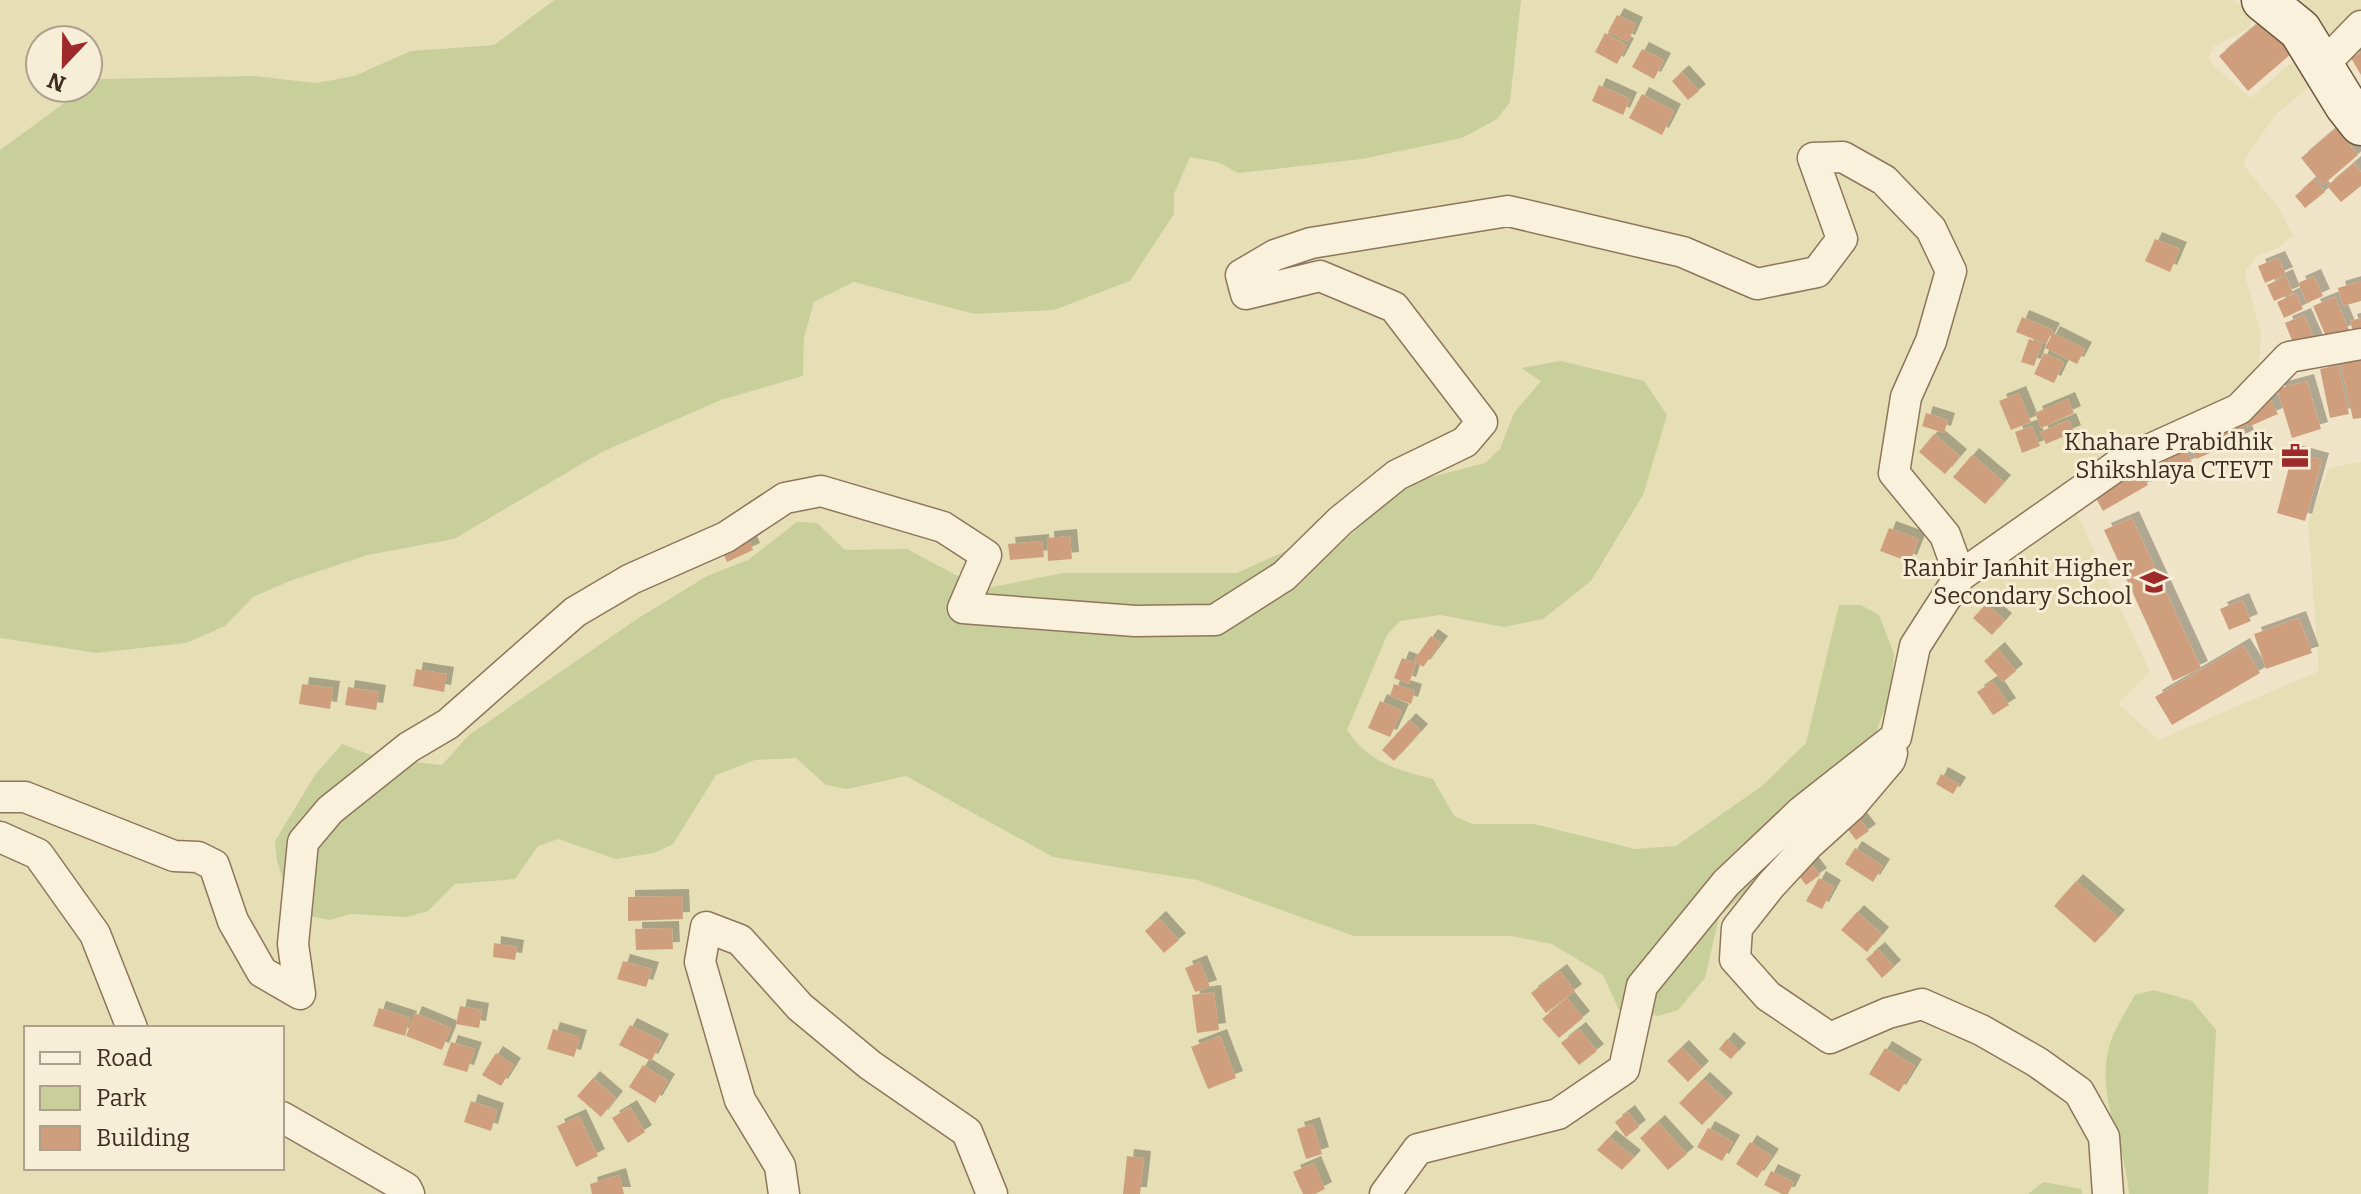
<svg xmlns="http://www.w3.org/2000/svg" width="2361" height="1194" font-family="Bitter,serif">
<defs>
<filter id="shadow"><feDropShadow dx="7" dy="-7" stdDeviation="0" flood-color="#0004"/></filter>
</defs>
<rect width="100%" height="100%" fill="#f0e4c8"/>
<g fill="#e6deb5" fill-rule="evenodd">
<path d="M0 0H553L494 45 411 51 354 76 316 83 255 76 98 79 88 86V40H40V88H85L0 150Z"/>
<path d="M1521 0H2233L2248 11 2253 21 2248 29 2213 47 2209 57 2214 66 2251 98 2297 58 2315 82 2276 114 2246 157 2244 166 2278 207 2293 235 2278 248 2258 255 2246 270V280L2261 333 2259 364 2251 382 2236 396 2066 490 2150 672 2118 704 2159 740 2319 671 2308 523 2329 468 2361 462V1194H0V638L96 653 224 626 253 597 290 581 368 555 454 539 602 452 721 400 803 376 804 338 814 302 854 282 974 314 1054 310 1130 281 1174 214V194L1190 157 1220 163 1238 173 1510 102ZM26 1028H282V1168H26Z"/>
<path d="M2276 0H2361V12L2334 37Z"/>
</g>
<g fill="#c9cf9b">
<path d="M554 0H1521L1510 102 1497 119 1462 138 1362 159 1238 173 1220 163 1190 157 1174 194V214L1130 281 1054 310 974 314 854 282 814 302 804 338 803 376 721 400 602 452 454 539 368 555 290 581 253 597 225 626 186 643 96 653 0 638V150L97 79 255 76 316 83 354 76 411 51 494 45Z"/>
<path d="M1561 361 1644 381 1667 415 1643 495 1591 581 1543 619 1504 627 1440 615 1400 621 1387 635 1347 730C1369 763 1397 770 1433 779L1454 816 1472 824H1534L1635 849 1676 846 1762 786 1806 743 1839 605H1861L1879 615 1894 654 1890 695 1869 751 1793 845 1719 917 1705 978 1678 1010 1658 1016 1619 1010 1603 975 1552 944 1512 936H1354L1197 880 1053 857 906 776 847 789 826 785 796 758 755 760 716 775 673 844 654 853 616 859 558 839 538 846 515 879 455 884 428 911 407 917 350 914 330 920 293 913 277 861 275 841 315 775 342 744 381 759 442 765 469 735 637 619 707 576 748 560 797 522 817 523 845 550 907 549 982 589 1063 573H1237L1292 548 1332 552 1391 497 1427 478 1485 463 1500 449 1514 413 1541 381 1521 368Z"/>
<path d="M2154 990 2192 1001 2216 1030 2208 1194H2129C2126 1146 2097 1101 2108 1052 2111 1033 2126 1012 2135 995Z"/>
<path d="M2043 1182 2082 1189V1194H2028Z"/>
</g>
<g fill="#cf9f7d" filter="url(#shadow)">
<path d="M1617 15 1636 24 1628 42 1608 32Z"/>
<path d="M2263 19 2292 53 2248 91 2219 56Z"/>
<path d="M1605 33 1627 45 1617 64 1595 52Z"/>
<path d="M1642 49 1664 60 1654 79 1632 67Z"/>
<path d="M2361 52V75L2351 58Z"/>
<path d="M1682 72 1699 91 1688 100 1672 81Z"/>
<path d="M1599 85 1630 99 1623 115 1592 101Z"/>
<path d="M1642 94 1674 111 1662 135 1629 118Z"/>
<path d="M2336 128 2358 155 2323 185 2301 158Z"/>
<path d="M2354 163 2361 172V186L2341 202 2327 186Z"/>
<path d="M2314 179 2325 192 2305 208 2295 196Z"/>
<path d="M2155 239 2180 249 2170 272 2145 261Z"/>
<path d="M2278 258 2286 274 2265 283 2258 266Z"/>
<path d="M2286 276 2293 293 2274 301 2267 285Z"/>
<path d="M2314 276 2323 296 2307 303 2298 283Z"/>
<path d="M2361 281V301L2343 306 2338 288Z"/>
<path d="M2296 293 2303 309 2284 318 2277 302Z"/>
<path d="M2335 297 2349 330 2327 339 2313 306Z"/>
<path d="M2304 315 2317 344 2297 353 2285 323Z"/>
<path d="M2022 317 2053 330 2046 344 2016 332Z"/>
<path d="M2361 318V336L2355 338 2350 321Z"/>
<path d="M2053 333 2085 349 2077 364 2045 348Z"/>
<path d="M2029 339 2042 344 2034 366 2021 362Z"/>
<path d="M2044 353 2064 362 2054 383 2034 374Z"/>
<path d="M2357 353 2361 361V418L2353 419 2339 357Z"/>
<path d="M2338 365 2349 414 2330 418 2320 369Z"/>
<path d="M2307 381 2321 429 2292 438 2277 389Z"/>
<path d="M2019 393 2031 422 2011 430 1999 401Z"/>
<path d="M2068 399 2074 413 2041 428 2035 413Z"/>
<path d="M2271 400 2278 414 2248 427 2242 413Z"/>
<path d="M1926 413 1948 420 1944 433 1922 426Z"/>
<path d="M2239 417 2247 437 2196 459 2188 439Z"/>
<path d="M2069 420 2074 432 2046 444 2040 432Z"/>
<path d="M2032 426 2040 446 2022 453 2015 432Z"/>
<path d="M1934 434 1960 456 1945 474 1919 452Z"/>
<path d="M2184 445 2192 463 2151 482 2143 465Z"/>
<path d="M2293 452 2322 460 2305 521 2277 513Z"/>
<path d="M1972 455 2004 482 1985 504 1953 477Z"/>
<path d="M2137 465 2148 485 2103 511 2092 491Z"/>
<path d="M2132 518 2201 668 2173 681 2104 530Z"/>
<path d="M1889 528 1919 539 1910 562 1880 551Z"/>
<path d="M747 535 753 550 727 562 720 546Z"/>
<path d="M1070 536 1072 559 1048 561 1047 538Z"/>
<path d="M1042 541 1044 557 1010 560 1008 544Z"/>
<path d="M2242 600 2251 621 2229 630 2220 609Z"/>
<path d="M1986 604 2005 620 1992 635 1973 618Z"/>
<path d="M2299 618 2312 653 2266 669 2254 634Z"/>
<path d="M1431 636 1441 643 1423 667 1414 660Z"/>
<path d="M2243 645 2260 673 2172 725 2155 697Z"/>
<path d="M1998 649 2016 671 2003 682 1984 661Z"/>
<path d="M1402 658 1416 663 1409 684 1394 678Z"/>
<path d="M416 669 447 674 444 692 413 686Z"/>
<path d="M1993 681 2009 705 1993 715 1977 692Z"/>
<path d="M302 684 333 688 330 709 299 704Z"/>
<path d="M1394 684 1415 691 1411 704 1390 696Z"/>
<path d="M348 687 379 692 376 710 345 705Z"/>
<path d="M1380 701 1402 711 1390 737 1368 728Z"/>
<path d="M1409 720 1421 731 1394 761 1382 750Z"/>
<path d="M1941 774 1959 784 1953 794 1936 784Z"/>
<path d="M1856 814 1869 831 1856 840 1844 824Z"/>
<path d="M1855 848 1883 866 1873 882 1845 864Z"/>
<path d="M1807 858 1820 875 1806 885 1793 868Z"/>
<path d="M1819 878 1834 887 1822 909 1806 901Z"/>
<path d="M2076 881 2118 917 2095 943 2054 906Z"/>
<path d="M682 896 683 919 628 921V897Z"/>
<path d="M1857 912 1882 934 1867 952 1841 930Z"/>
<path d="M1159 918 1179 940 1164 953 1145 931Z"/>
<path d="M672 928 673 949 636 950 635 929Z"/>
<path d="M494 943 517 947 515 960 493 957Z"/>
<path d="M1878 949 1894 967 1882 978 1866 959Z"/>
<path d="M623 961 652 969 646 987 617 979Z"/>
<path d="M1200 962 1210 987 1195 992 1185 968Z"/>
<path d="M1560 971 1575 991 1546 1013 1531 993Z"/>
<path d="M1214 992 1219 1030 1197 1033 1192 995Z"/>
<path d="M1567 998 1583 1018 1559 1038 1542 1019Z"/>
<path d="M460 1006 482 1010 479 1028 456 1024Z"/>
<path d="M379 1008 410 1018 405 1036 373 1026Z"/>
<path d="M415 1013 451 1028 442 1050 406 1036Z"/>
<path d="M630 1025 662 1041 651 1061 619 1045Z"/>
<path d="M553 1029 580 1037 574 1057 547 1049Z"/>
<path d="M1579 1029 1597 1051 1579 1065 1561 1043Z"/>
<path d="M1220 1036 1236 1078 1208 1089 1191 1047Z"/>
<path d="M1727 1039 1739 1050 1731 1059 1719 1049Z"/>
<path d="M451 1042 475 1049 467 1072 443 1065Z"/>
<path d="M1682 1047 1702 1068 1688 1082 1667 1061Z"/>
<path d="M1885 1048 1915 1066 1899 1092 1869 1074Z"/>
<path d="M496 1053 514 1065 501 1086 482 1075Z"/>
<path d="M643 1065 668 1081 655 1103 629 1087Z"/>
<path d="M593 1078 616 1098 601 1117 577 1096Z"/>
<path d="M1703 1079 1726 1100 1702 1125 1679 1103Z"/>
<path d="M471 1101 497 1110 491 1131 464 1122Z"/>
<path d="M630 1107 645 1132 628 1143 612 1118Z"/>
<path d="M1628 1112 1639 1127 1626 1137 1615 1122Z"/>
<path d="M579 1116 598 1156 576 1167 557 1126Z"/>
<path d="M1658 1122 1687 1154 1668 1170 1640 1138Z"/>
<path d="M1313 1124 1322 1154 1306 1159 1297 1129Z"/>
<path d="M1708 1128 1733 1142 1722 1161 1697 1147Z"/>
<path d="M1609 1137 1634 1157 1622 1170 1597 1150Z"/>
<path d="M1750 1142 1772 1156 1757 1178 1736 1164Z"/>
<path d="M1127 1156 1144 1158 1140 1194H1123Z"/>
<path d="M1314 1163 1325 1189 1315 1194H1303L1293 1172Z"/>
<path d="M1771 1171 1794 1182 1788 1194H1782L1764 1185Z"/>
<path d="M619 1175 624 1194H592L590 1184Z"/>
</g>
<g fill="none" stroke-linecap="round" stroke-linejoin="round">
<g stroke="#8d765c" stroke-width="33">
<g id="street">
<path d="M2322 66 2361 26"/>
<path d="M1892 753 1890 760 1851 806 1808 845 1771 885 1737 928 1735 959 1768 996 1830 1038 1888 1013 1922 1004 1981 1030 2037 1062 2079 1092 2104 1137 2108 1194"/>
<path d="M0 797H25L174 856 198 857 214 865 233 921 262 972 300 994 293 944 303 842 330 810 409 747 448 724 575 612 631 579 726 537 785 498 821 491 943 527 986 555 963 608 1135 621 1215 620 1284 576 1340 521 1397 475 1465 442 1482 422 1394 307 1320 276 1246 294 1241 275 1275 255 1311 243 1508 211 1683 252 1757 284 1817 272 1842 239 1813 158 1843 157 1884 180 1931 229 1951 271 1931 341 1906 397 1894 473 1945 535 1960 576"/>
<path d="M0 837 38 854 95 934 132 1028"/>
<path d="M282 1117 406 1188 409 1194"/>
<path d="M784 1194 780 1166 740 1100 700 962 706 927 740 940 800 1007 870 1065 967 1132 992 1194"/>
<path d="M1385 1194 1418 1149 1558 1114 1624 1069 1642 986 1726 883 1802 811 1896 737 1915 646 1960 576 2122 462 2239 409 2289 357 2361 344"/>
</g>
</g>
<g stroke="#6f573f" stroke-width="45">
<path id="secondary" d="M2263 0 2300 30 2346 105 2361 124"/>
</g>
<use href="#street" stroke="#faf1dc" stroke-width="30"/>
<use href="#secondary" stroke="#faf1dc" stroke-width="42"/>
</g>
<defs>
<g id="office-bare" transform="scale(2.16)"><path d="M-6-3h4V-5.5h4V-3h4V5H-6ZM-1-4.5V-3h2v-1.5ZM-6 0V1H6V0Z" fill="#9e2a2b" stroke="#f7eed8" stroke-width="2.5" paint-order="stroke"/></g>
<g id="school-bare" transform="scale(2.16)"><path d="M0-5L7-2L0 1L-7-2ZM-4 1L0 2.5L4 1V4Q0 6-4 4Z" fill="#9e2a2b" stroke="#f7eed8" stroke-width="2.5" paint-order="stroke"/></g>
</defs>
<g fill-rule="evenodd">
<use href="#office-bare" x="2295" y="456"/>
<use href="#school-bare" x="2154" y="582"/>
</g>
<g text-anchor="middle" stroke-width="6" stroke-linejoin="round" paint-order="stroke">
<g font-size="24" fill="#3d2e20" stroke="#f7eed8" text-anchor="end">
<text x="2273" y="450">Khahare Prabidhik<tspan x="2273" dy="28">Shikshlaya CTEVT</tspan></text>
<text x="2132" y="576">Ranbir Janhit Higher<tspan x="2132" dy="28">Secondary School</tspan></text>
</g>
</g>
<rect x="24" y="1026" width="260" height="144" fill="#f7eed8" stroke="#ada18e" stroke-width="2"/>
<rect x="40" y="1052" width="40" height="12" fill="#faf1dc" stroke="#ada18e" stroke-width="2"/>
<text x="96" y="1066" font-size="24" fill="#3d2e20">Road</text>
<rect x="40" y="1086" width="40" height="24" fill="#c9cf9b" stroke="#ada18e" stroke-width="2"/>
<text x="96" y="1106" font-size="24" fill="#3d2e20">Park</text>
<rect x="40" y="1126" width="40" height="24" fill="#cf9f7d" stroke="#ada18e" stroke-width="2"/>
<text x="96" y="1146" font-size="24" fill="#3d2e20">Building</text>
<g transform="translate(64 64) rotate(202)"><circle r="38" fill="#f7eed8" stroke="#ada18e" stroke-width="2"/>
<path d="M0-6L14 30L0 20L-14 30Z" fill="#9e2a2b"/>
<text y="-12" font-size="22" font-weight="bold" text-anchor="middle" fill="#3d2e20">N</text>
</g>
</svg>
